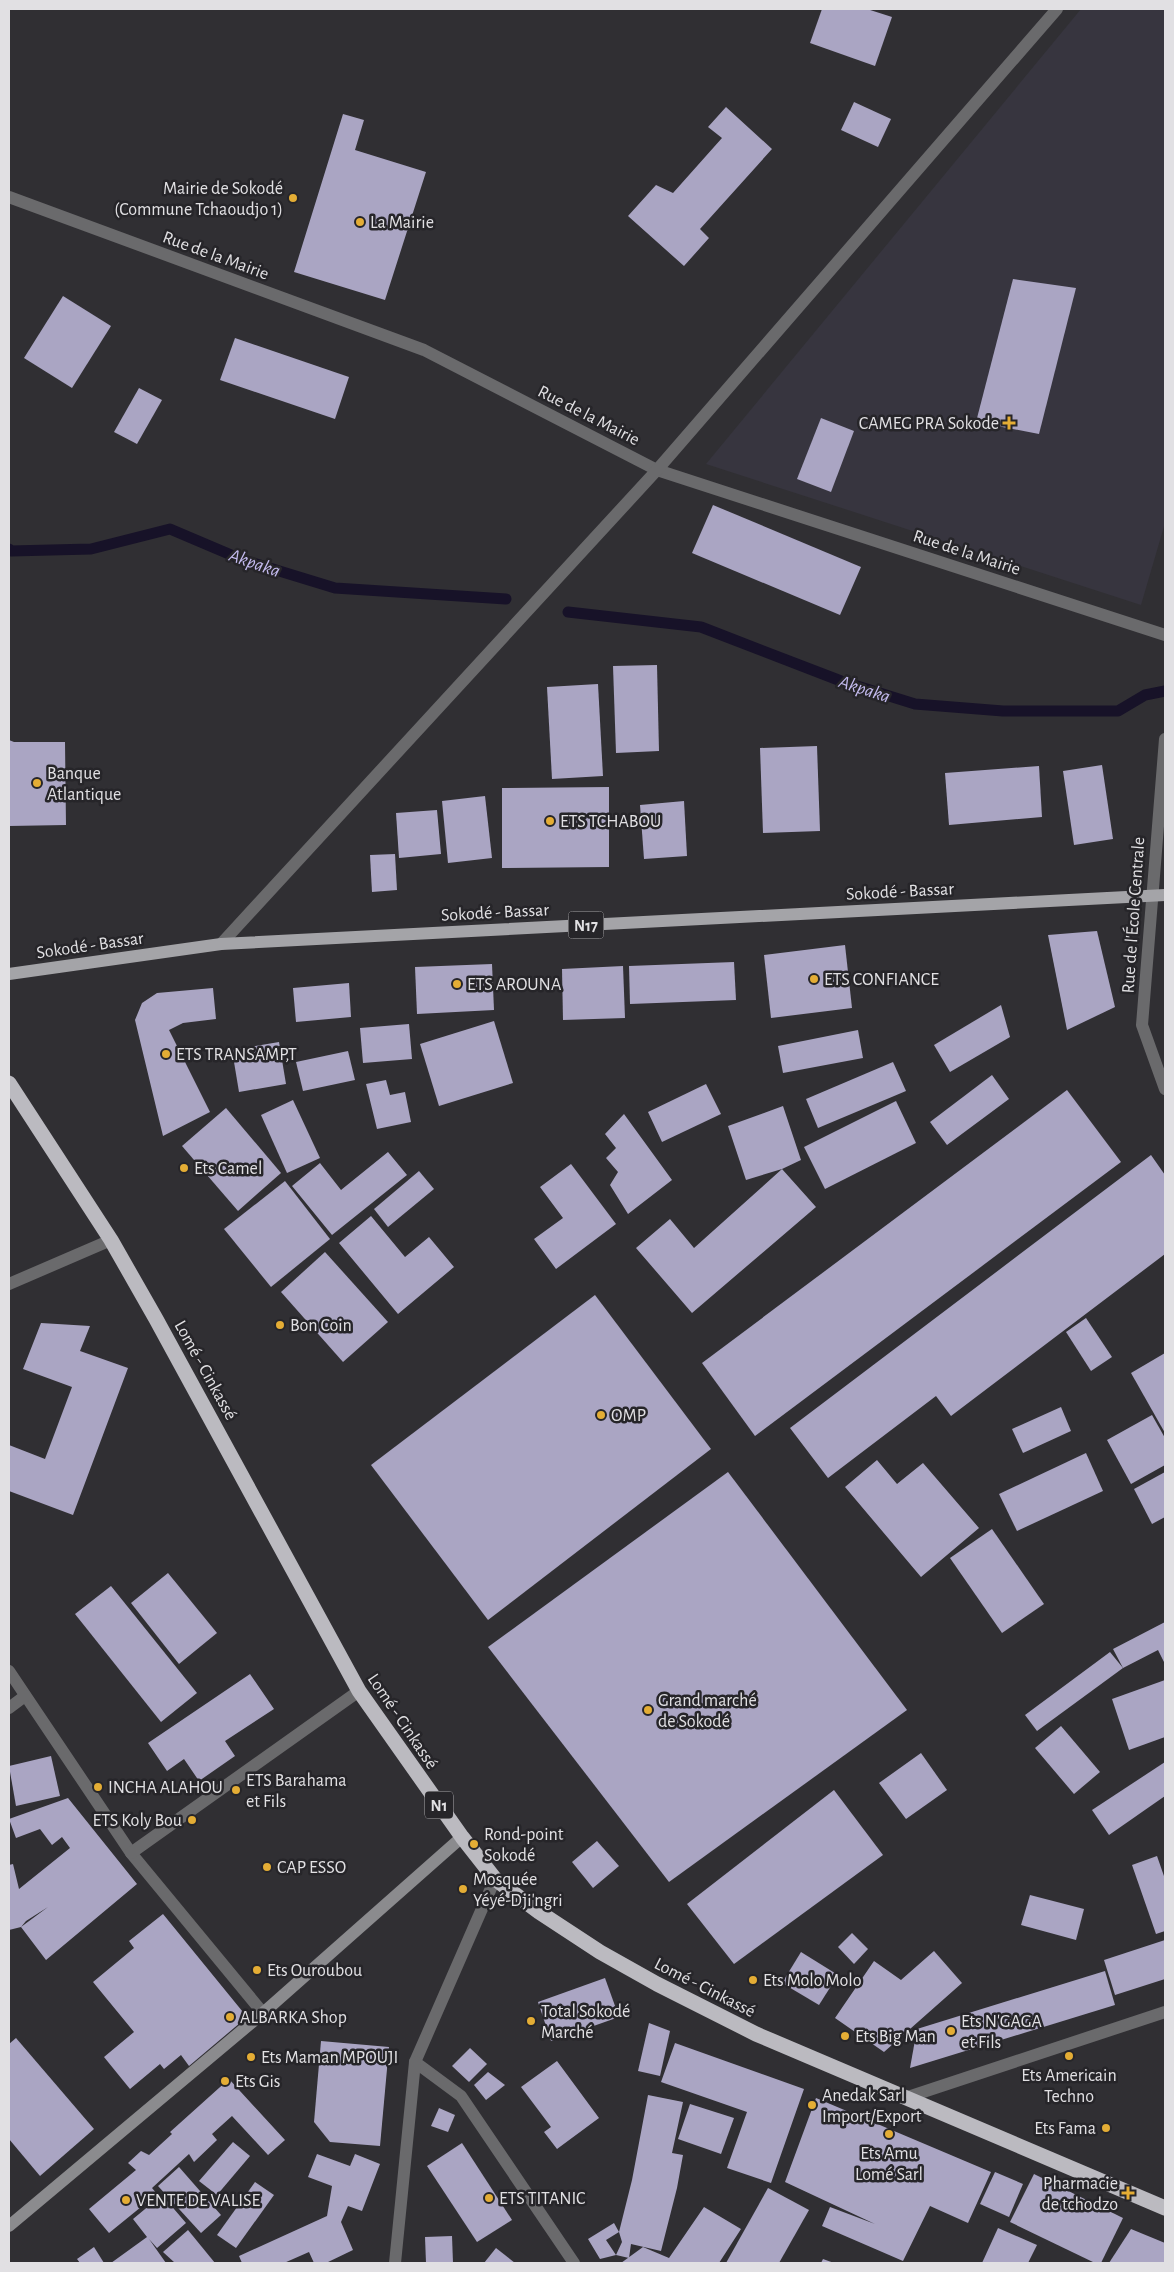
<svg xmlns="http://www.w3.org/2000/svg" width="1174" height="2272" font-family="'Alegreya Sans',sans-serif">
<rect width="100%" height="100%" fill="#302f33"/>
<path fill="#37353f" d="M1081 9H1165V523L1141 605 706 464Z"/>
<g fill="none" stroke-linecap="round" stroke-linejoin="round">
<g stroke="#171228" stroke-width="11">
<path d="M9 549 11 551 91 549 170 529 243 560 335 588 506 599"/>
<path d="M568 612 701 627 841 681 915 704 1003 711H1118L1145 695 1165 691"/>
</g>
</g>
<g fill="#aaa5c3" fill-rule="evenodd">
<path d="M822 9H867L892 17 875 66 810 43Z"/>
<path d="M854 102 891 119 878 147 841 130Z"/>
<path d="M726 107 772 149 700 229 709 238 684 266 628 216 656 185 673 193 722 138 708 127Z"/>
<path d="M343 114 364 120 355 150 426 172 385 300 294 272Z"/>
<path d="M1013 279 1076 288 1039 434 976 422Z"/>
<path d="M63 296 111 326 72 388 24 358Z"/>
<path d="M235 338 349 377 335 419 220 380Z"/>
<path d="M139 388 162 400 137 444 114 432Z"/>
<path d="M821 418 854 431 831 492 797 479Z"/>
<path d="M713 505 861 567 840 615 692 553Z"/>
<path d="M657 665 659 751 616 753 613 666Z"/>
<path d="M598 684 603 776 552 779 547 687Z"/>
<path d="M9 740 14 742H65L66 825 9 826Z"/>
<path d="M817 746 820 831 763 833 760 748Z"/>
<path d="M1102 765 1113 839 1074 845 1063 771Z"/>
<path d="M1039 766 1042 817 949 825 945 773Z"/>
<path d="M609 787V867L502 868V788Z"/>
<path d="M485 796 492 858 448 863 442 801Z"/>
<path d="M684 801 687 856 644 859 640 805Z"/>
<path d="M437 810 441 854 399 858 396 813Z"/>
<path d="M395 854 397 890 372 892 370 855Z"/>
<path d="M1097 931 1115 1007 1067 1030 1048 935Z"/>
<path d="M845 945 852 1008 771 1018 764 955Z"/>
<path d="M734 962 736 1000 630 1004 629 966Z"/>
<path d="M492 964 494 1010 417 1014 415 967Z"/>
<path d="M623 966 625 1018 563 1020 562 969Z"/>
<path d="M349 983 351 1017 296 1022 293 988Z"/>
<path d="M213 988 216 1019 183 1023 169 1030 210 1112 163 1136 135 1020 142 1003 157 993Z"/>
<path d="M1001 1005 1010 1037 950 1072 934 1045Z"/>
<path d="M494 1021 513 1083 439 1106 420 1044Z"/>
<path d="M409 1024 412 1059 363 1063 360 1028Z"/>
<path d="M858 1030 863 1058 783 1073 778 1046Z"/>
<path d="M279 1042 286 1084 239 1092 232 1050Z"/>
<path d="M348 1051 355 1080 303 1091 296 1062Z"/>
<path d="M893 1062 906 1091 818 1128 806 1099Z"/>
<path d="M992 1075 1009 1099 947 1145 930 1122Z"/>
<path d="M386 1080 390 1095 405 1092 411 1122 377 1129 366 1084Z"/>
<path d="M706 1084 721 1114 662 1142 648 1112Z"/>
<path d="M1067 1090 1121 1162 755 1436 702 1363Z"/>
<path d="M293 1100 320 1158 287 1173 261 1115Z"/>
<path d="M896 1101 916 1143 825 1189 804 1147Z"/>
<path d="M783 1106 801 1160 782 1169 816 1207 692 1313 636 1248 670 1219 694 1248 782 1169 746 1180 728 1126Z"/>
<path d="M226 1108 281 1173 238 1211 182 1146Z"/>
<path d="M624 1114 672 1180 628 1214 610 1185 618 1172 606 1158 616 1148 605 1134Z"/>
<path d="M388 1152 407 1175 332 1235 292 1186 320 1163 341 1190Z"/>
<path d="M1151 1155 1165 1175V1254L951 1416 936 1396 828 1478 790 1428Z"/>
<path d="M571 1164 616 1224 556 1269 534 1239 563 1218 540 1187Z"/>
<path d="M419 1171 434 1189 388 1227 374 1209Z"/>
<path d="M285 1181 330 1239 271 1287 224 1229Z"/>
<path d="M371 1216 405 1257 429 1237 454 1267 398 1314 339 1243Z"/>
<path d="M325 1252 388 1322 343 1362 281 1292Z"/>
<path d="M595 1295 711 1449 488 1620 371 1465Z"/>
<path d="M1086 1318 1112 1357 1091 1371 1066 1332Z"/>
<path d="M41 1323 90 1326 80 1351 128 1368 73 1515 9 1491V1445L45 1459 72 1387 23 1369Z"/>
<path d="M1165 1353V1433L1131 1373Z"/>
<path d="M1061 1407 1071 1431 1023 1453 1012 1429Z"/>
<path d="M1152 1415 1165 1438V1465L1131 1484 1107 1440Z"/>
<path d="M1086 1453 1103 1491 1017 1531 999 1494Z"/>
<path d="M877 1460 897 1484 923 1463 979 1528 921 1577 845 1487Z"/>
<path d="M728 1472 907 1710 669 1882 488 1647Z"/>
<path d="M1165 1472V1517L1152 1524 1134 1489Z"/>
<path d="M992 1529 1044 1604 1002 1633 950 1558Z"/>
<path d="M168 1573 217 1633 179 1664 131 1603Z"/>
<path d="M111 1586 197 1693 161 1722 75 1614Z"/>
<path d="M1165 1622V1664L1158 1650 1123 1668 1113 1649Z"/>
<path d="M1110 1652 1123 1668 1037 1731 1025 1715Z"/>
<path d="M250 1674 274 1709 225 1741 235 1756 199 1781 184 1759 167 1771 148 1743Z"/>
<path d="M1165 1680V1737L1129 1750 1112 1699Z"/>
<path d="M1061 1726 1100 1772 1074 1794 1035 1748Z"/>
<path d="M921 1753 947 1790 906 1819 879 1783Z"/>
<path d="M51 1756 60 1796 16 1806 9 1766Z"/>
<path d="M1165 1762V1796L1109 1835 1092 1810Z"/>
<path d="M834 1790 883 1855 734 1964 687 1904Z"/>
<path d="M68 1798 137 1884 46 1960 21 1927 48 1907 26 1921 21 1927 9 1930V1865L13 1864 19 1889 70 1848 62 1837 52 1845 40 1829 16 1838 9 1819Z"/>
<path d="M597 1841 619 1866 593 1888 572 1862Z"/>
<path d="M1157 1856 1165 1879V1931L1156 1934 1132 1865Z"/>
<path d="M1030 1895 1084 1909 1076 1940 1021 1925Z"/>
<path d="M163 1914 247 2017 189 2066 181 2055 164 2069 160 2064 130 2089 104 2057 134 2032 93 1982 134 1948 129 1941Z"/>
<path d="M852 1933 868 1949 854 1964 838 1947Z"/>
<path d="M1165 1940V1979L1115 1995 1104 1960Z"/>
<path d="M934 1951 962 1983 884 2052 835 2018 874 1961 901 1980Z"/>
<path d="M801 1952 838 1975 819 2005 782 1983Z"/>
<path d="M1105 1971 1115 2005 910 2068 917 2029Z"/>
<path d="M605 1978 619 2017 551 2041 538 2002Z"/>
<path d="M649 2023 670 2031 660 2076 638 2071Z"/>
<path d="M16 2038 94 2129 40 2176 9 2139V2044Z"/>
<path d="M321 2041 389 2047 380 2146 330 2142 314 2122Z"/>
<path d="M675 2043 804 2089 771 2183 727 2168 747 2112 661 2082Z"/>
<path d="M470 2048 487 2064 469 2082 452 2066Z"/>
<path d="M557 2061 599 2118 557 2149 544 2132 551 2127 521 2087Z"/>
<path d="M488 2072 505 2085 486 2100 474 2085Z"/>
<path d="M229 2079 285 2140 268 2155 232 2116 212 2134 217 2140 194 2162 189 2154 152 2188 157 2194 109 2233 89 2209 136 2170 128 2163 141 2151 149 2155 172 2134 170 2132Z"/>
<path d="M648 2095 683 2102 672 2153 683 2155 677 2188 661 2251 631 2244 629 2258 616 2255 600 2259 588 2239 614 2223 619 2232 632 2180ZM619 2232 622 2242 616 2255 606 2240Z"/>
<path d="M816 2098 991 2172 968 2223 930 2206 903 2261 822 2226 830 2207 875 2224 785 2182Z"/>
<path d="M690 2104 734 2118 721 2154 678 2139Z"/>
<path d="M439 2108 455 2115 448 2132 431 2126Z"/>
<path d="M233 2142 250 2156 217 2195 199 2181Z"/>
<path d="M462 2143 512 2220 477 2242 427 2166Z"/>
<path d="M317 2154 350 2166 355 2154 380 2164 362 2211 348 2206 341 2222 353 2250 326 2263H314L309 2252 284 2263H242L239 2256 327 2216 332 2186 308 2177Z"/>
<path d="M179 2167 221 2215 201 2233 158 2186Z"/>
<path d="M995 2172 1023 2184 1009 2217 980 2204Z"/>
<path d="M1034 2174 1123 2218 1101 2263H1095L1010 2222Z"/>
<path d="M255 2182 274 2195 236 2248 217 2235Z"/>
<path d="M768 2188 809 2210 779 2263H726Z"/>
<path d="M162 2195 186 2223 157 2248 149 2239 166 2263H111L147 2237 133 2219Z"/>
<path d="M704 2207 741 2229 719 2263H621L643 2247 669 2258Z"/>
<path d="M998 2228 1037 2245 1028 2263H982Z"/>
<path d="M1131 2229 1165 2243V2263H1109Z"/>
<path d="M188 2230 215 2263H175L163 2252Z"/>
<path d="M452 2236 453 2263H426L425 2237Z"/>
<path d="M94 2247 104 2263H80L77 2259Z"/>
<path d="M496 2248 515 2263H484Z"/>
<path d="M823 2259 834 2263H821Z"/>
</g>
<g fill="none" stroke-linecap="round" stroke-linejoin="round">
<g stroke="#6a6a6c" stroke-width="12">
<path d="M9 197 424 350 657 470 1165 635"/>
<path d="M1165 739 1142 1025 1165 1089"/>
<path d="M221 944 657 470 1057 9"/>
<path d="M9 1284 111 1240"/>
<path d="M9 1671 131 1853 263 2013"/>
<path d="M9 1708 25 1696"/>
<path d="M131 1853 359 1691"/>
<path d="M495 1879 415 2062 461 2096 574 2263"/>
<path d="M905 2098 1165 2012"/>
<path d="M395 2263 415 2062"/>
</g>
<path stroke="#8b8b8e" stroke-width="12" d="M9 2226 263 2013 462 1837"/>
<path stroke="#a4a4a8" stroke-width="12" d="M9 974 221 944 1165 895"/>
<path stroke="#bbbac0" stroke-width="15" d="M9 1083 111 1240 156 1319 359 1691 462 1837 495 1879 539 1912 600 1952 657 1984 756 2034 1165 2208"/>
</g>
<g fill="#e4ad35" stroke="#262529" stroke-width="2">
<circle cx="293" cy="198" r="5"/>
<circle cx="360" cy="222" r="5"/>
<path d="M1006.5 415.5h5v5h5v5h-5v5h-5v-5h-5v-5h5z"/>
<circle cx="37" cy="783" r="5"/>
<circle cx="550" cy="821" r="5"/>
<circle cx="814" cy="979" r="5"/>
<circle cx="457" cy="984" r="5"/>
<circle cx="166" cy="1054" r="5"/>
<circle cx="184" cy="1168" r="5"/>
<circle cx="280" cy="1325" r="5"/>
<circle cx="601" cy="1415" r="5"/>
<circle cx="648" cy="1710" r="5"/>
<circle cx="98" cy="1787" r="5"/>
<circle cx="236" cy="1790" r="5"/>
<circle cx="192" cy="1820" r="5"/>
<circle cx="474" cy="1844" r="5"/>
<circle cx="267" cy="1867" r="5"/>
<circle cx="463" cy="1889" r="5"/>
<circle cx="257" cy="1970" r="5"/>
<circle cx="753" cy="1980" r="5"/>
<circle cx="230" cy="2017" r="5"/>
<circle cx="531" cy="2021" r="5"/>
<circle cx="951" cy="2031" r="5"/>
<circle cx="845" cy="2036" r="5"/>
<circle cx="1069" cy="2056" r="5"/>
<circle cx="251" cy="2057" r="5"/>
<circle cx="225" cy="2081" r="5"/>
<circle cx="812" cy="2105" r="5"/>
<circle cx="1106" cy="2128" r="5"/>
<circle cx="889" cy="2134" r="5"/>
<path d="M1125.5 2185.5h5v5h5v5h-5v5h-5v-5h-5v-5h5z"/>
<circle cx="489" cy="2198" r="5"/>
<circle cx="126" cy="2200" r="5"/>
</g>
<g text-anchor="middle" stroke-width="5" stroke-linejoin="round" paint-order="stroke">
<g fill="#262529" stroke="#a9a8ab" stroke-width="1">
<rect x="568.5" y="911.5" width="35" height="27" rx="4"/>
<rect x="425" y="1791.5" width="28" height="27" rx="4"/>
</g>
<g font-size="16" font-weight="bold" fill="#e1e0e3">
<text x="586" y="931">N17</text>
<text x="439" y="1811">N1</text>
</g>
<g font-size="18" fill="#e1e0e3" stroke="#262529" text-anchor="start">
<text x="283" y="194" text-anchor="end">Mairie de Sokodé<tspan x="283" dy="21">(Commune Tchaoudjo 1)</tspan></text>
<text x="370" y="228">La Mairie</text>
<text x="999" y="429" text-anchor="end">CAMEG PRA Sokode</text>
<text x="47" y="779">Banque<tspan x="47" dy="21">Atlantique</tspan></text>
<text x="560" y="827">ETS TCHABOU</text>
<text x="824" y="985">ETS CONFIANCE</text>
<text x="467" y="990">ETS AROUNA</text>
<text x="176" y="1060">ETS TRANSAMP,T</text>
<text x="194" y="1174">Ets Camel</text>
<text x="290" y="1331">Bon Coin</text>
<text x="611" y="1421">OMP</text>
<text x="658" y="1706">Grand marché<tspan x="658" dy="21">de Sokodé</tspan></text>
<text x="246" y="1786">ETS Barahama<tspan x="246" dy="21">et Fils</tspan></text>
<text x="108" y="1793">INCHA ALAHOU</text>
<text x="182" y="1826" text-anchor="end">ETS Koly Bou</text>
<text x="484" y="1840">Rond-point<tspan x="484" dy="21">Sokodé</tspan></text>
<text x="277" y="1873">CAP ESSO</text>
<text x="473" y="1885">Mosquée<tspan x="473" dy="21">Yéyé-Dji'ngri</tspan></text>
<text x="267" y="1976">Ets Ouroubou</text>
<text x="763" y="1986">Ets Molo Molo</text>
<text x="541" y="2017">Total Sokodé<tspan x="541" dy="21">Marché</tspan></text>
<text x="240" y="2023">ALBARKA Shop</text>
<text x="961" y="2027">Ets N'GAGA<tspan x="961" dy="21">et Fils</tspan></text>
<text x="855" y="2042">Ets Big Man</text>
<text x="261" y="2063">Ets Maman MPOUJI</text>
<text x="1069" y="2081" text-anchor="middle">Ets Americain<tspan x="1069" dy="21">Techno</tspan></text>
<text x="235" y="2087">Ets Gis</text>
<text x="822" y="2101">Anedak Sarl<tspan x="822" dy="21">Import/Export</tspan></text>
<text x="1096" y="2134" text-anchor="end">Ets Fama</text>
<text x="889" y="2159" text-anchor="middle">Ets Amu<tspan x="889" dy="21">Lomé Sarl</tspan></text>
<text x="1118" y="2189" text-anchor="end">Pharmacie<tspan x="1118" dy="21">de tchodzo</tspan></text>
<text x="499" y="2204">ETS TITANIC</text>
<text x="136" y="2206">VENTE DE VALISE</text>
</g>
<g font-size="18" fill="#e1e0e3" stroke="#262529">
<text transform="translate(216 255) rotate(20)" y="6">Rue de la Mairie</text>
<text transform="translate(589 415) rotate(27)" y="6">Rue de la Mairie</text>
<text transform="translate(967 552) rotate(18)" y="6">Rue de la Mairie</text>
<text transform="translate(900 891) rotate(-3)" y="6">Sokodé - Bassar</text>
<text transform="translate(495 912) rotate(-3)" y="6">Sokodé - Bassar</text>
<text transform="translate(1133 915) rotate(-86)" y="6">Rue de l'École Centrale</text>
<text transform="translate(90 945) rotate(-8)" y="6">Sokodé - Bassar</text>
<text transform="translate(206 1370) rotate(61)" y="6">Lomé - Cinkassé</text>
<text transform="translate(403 1721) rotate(56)" y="6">Lomé - Cinkassé</text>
<text transform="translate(705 1987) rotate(27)" y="6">Lomé - Cinkassé</text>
</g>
<g font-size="19" font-style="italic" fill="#c4bbef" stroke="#262529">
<text transform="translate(255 562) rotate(19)" y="7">Akpaka</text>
<text transform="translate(865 688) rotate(18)" y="7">Akpaka</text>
</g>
</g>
<rect width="1174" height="2272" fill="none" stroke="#e1e0e3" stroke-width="20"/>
</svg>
